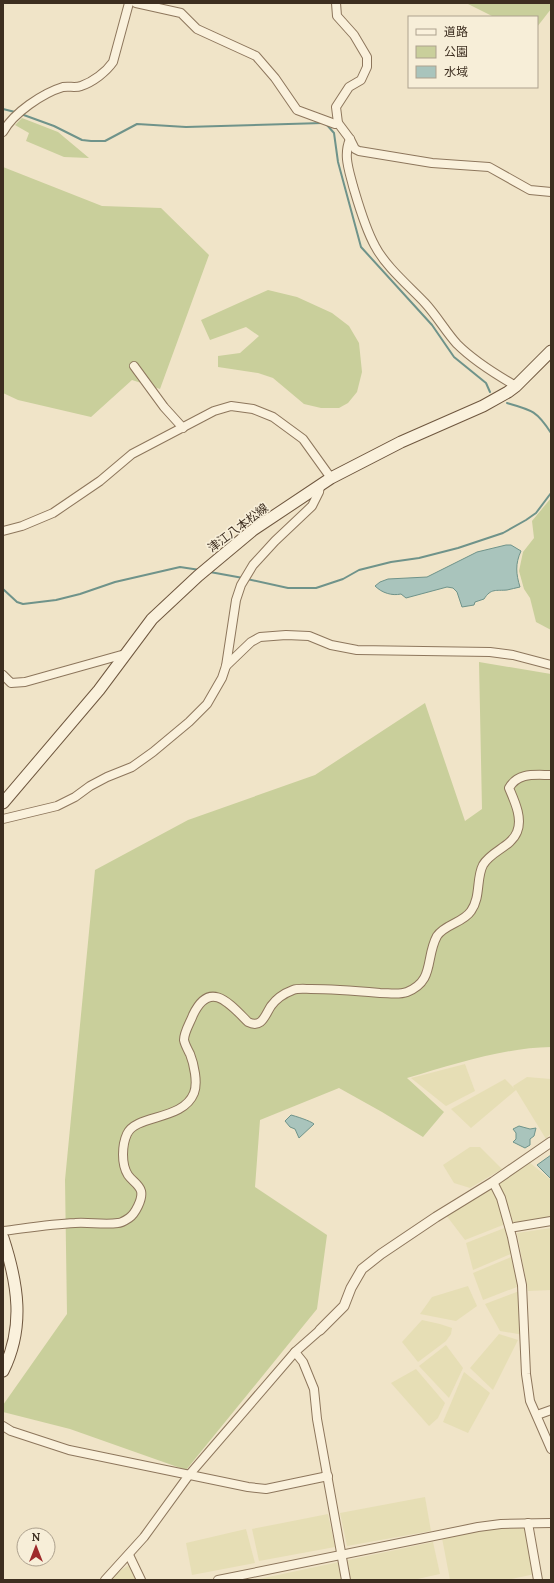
<svg xmlns="http://www.w3.org/2000/svg" width="554" height="1583" font-family="Lora,'Noto Sans JP',serif">
<rect width="100%" height="100%" fill="#f0e4c8"/>
<g fill="#e6deb5">
<path d="M465 1064 475 1091 446 1106 411 1078Z"/>
<path d="M527 1077 551 1079V1133L546 1139 516 1090 471 1128 451 1109 505 1079 514 1088 513 1086Z"/>
<path d="M470 1147H480L502 1169 470 1188 454 1183 443 1165Z"/>
<path d="M529 1162 551 1180V1217L515 1227 497 1179Z"/>
<path d="M492 1187 508 1223 465 1240 446 1215Z"/>
<path d="M507 1227 513 1253 473 1270 466 1243Z"/>
<path d="M551 1228V1290L528 1291 517 1233Z"/>
<path d="M516 1255 522 1285 483 1300 473 1273Z"/>
<path d="M468 1286 477 1306 456 1321 420 1314 432 1297Z"/>
<path d="M522 1290 524 1335 500 1331 485 1304Z"/>
<path d="M422 1320 440 1324 452 1328 451 1334 446 1341 418 1362 402 1342Z"/>
<path d="M499 1334 518 1340 493 1390 470 1368Z"/>
<path d="M446 1345 463 1368 449 1398 419 1366Z"/>
<path d="M416 1369 445 1403 438 1418 429 1426 391 1383Z"/>
<path d="M464 1372 490 1393 468 1433 443 1422Z"/>
<path d="M425 1497 431 1531 347 1546 340 1513Z"/>
<path d="M328 1514 335 1547 259 1561 252 1529Z"/>
<path d="M527 1528 535 1574 507 1580H450L442 1538 490 1529Z"/>
<path d="M246 1529 255 1563 192 1575 186 1543Z"/>
<path d="M433 1542 440 1574 413 1580 259 1579Z"/>
<path d="M132 1563 139 1580H106Z"/>
</g>
<g fill="#c9cf9b">
<path d="M466 3H551V9L537 27V17H494Z"/>
<path d="M22 118 58 132 89 158 64 157 26 141 29 133 15 125Z"/>
<path d="M3 167 102 206 161 208 209 255 160 389 132 380 91 417 18 400 3 393Z"/>
<path d="M268 290 297 297 332 313 349 326 359 343 362 372 357 392 348 403 339 408H321L304 404 273 378 258 373 218 367V356L240 353 259 336 246 327 210 340 201 320Z"/>
<path d="M551 498V630L536 622 530 598 524 589 519 571 523 552 534 538 532 521Z"/>
<path d="M479 662 551 674V1047C502 1048 455 1064 407 1078L444 1112 423 1137 382 1112 339 1088 260 1120 255 1187 327 1235 317 1309 186 1470 70 1429 3 1412V1405L67 1314 65 1180 95 870 188 820 315 775 425 703 465 821 482 809Z"/>
</g>
<g fill="#a9c4bc" stroke="#6f938a">
<path d="M506 545H511L521 551C515 564 516 574 520 587 516 588 511 589 507 590 496 591 491 588 484 599L475 602 474 605 462 607 457 592 453 588 447 587 406 598 401 594C392 596 382 593 375 586L380 582 388 579 427 577 477 552Z"/>
<path d="M291 1115C295 1116 311 1121 314 1124L299 1138 295 1129 290 1127 285 1121Z"/>
<path d="M519 1126 530 1129 536 1128 534 1136 530 1139V1145L525 1148 513 1142 516 1139V1133L513 1129Z"/>
<path d="M551 1155V1179L537 1165Z"/>
</g>
<g fill="none" stroke-linecap="round" stroke-linejoin="round">
<g stroke="#6f938a" stroke-width="2">
<path d="M3 109 15 112"/>
<path d="M21 114 54 126 82 140 91 141H105L137 124 186 127 323 123"/>
<path d="M327 125 334 133 338 162 361 247 432 325 454 357 486 383 490 392"/>
<path d="M507 403C532 410 537 411 551 433"/>
<path d="M210 572 243 578"/>
<path d="M247 579 288 588H316L343 579 359 570 391 562 419 558 458 548 503 533 526 520 536 513 551 493"/>
<path d="M3 589 17 602 23 604 56 600 80 594 115 582 180 567 200 570"/>
</g>
<g stroke="#8d765c" stroke-width="10">
<g id="minor">
<path d="M136 3 181 13 197 29 256 56 275 78 297 110 335 124 338 123"/>
<path d="M336 3 337 16 354 35 367 57V67L361 80 349 87 336 107 338 123 350 139 355 149 359 151 432 163 489 167 530 190 551 192"/>
<path d="M3 132C13 113 43 93 63 87 69 86 76 88 81 86 93 82 106 72 113 62L129 3"/>
<path d="M350 139C343 155 349 170 353 186 359 206 365 228 375 246 386 267 409 286 425 303 437 316 446 332 457 344 474 361 495 374 516 386"/>
<path d="M134 366 164 407 183 428"/>
<path d="M3 531 22 526 53 513 100 481 132 454 214 411 231 406 253 409 273 417 303 439 331 478"/>
<path d="M226 666 251 642 260 637 286 635 309 636 331 645 357 650 490 652 513 655 551 665"/>
<path d="M3 675 11 683 25 682 125 654"/>
<path d="M3 819 57 806 75 797 90 786 107 777 132 767 153 752 189 722 207 704 222 678 226 666 236 600 241 585 253 565 275 541 312 506 319 492 320 486"/>
<path d="M493 1182 501 1198 512 1237 522 1285 526 1374 530 1401 551 1449"/>
<path d="M515 1227 551 1221"/>
<path d="M3 1231C27 1228 51 1224 75 1223 89 1222 104 1225 118 1223 121 1223 126 1220 129 1218 135 1214 143 1199 141 1191 139 1184 132 1181 128 1175 121 1164 122 1145 127 1134 136 1114 183 1121 194 1093 198 1083 194 1064 190 1054 188 1050 185 1045 184 1040 184 1032 190 1023 193 1015 210 979 230 1004 248 1022 262 1029 265 1015 271 1006 276 999 285 993 293 990 298 988 305 989 311 989 334 989 357 991 380 993 389 993 399 995 407 992 435 981 425 958 437 936 445 924 463 923 471 911 481 897 476 878 483 865 491 851 511 847 517 832 523 818 514 800 509 788 518 772 535 775 551 775"/>
<path d="M295 1352 303 1362 314 1389 317 1419 346 1580"/>
<path d="M537 1415 551 1410"/>
<path d="M3 1426 11 1431 69 1450 248 1487 266 1489 328 1476"/>
<path d="M528 1523 538 1580"/>
<path d="M129 1555 141 1580"/>
<path d="M105 1580 144 1537 189 1475 295 1352 320 1330"/>
<path d="M218 1580 478 1527 501 1524 551 1523"/>
</g>
</g>
<g stroke="#8d765c" stroke-width="11">
<path id="tertiary" d="M320 1330 344 1306 351 1288 362 1269 381 1254 436 1217 493 1182 551 1142"/>
</g>
<g stroke="#6f573f" stroke-width="13">
<g id="secondary">
<path d="M3 803 99 690 152 619 198 576 253 530 331 478 401 442 483 406 508 392 516 386 551 351"/>
<path d="M3 1238C18 1284 25 1327 3 1371"/>
</g>
</g>
<use href="#minor" stroke="#faf1dc" stroke-width="8"/>
<use href="#tertiary" stroke="#faf1dc" stroke-width="9"/>
<use href="#secondary" stroke="#faf1dc" stroke-width="11"/>
</g>
<g text-anchor="middle" stroke-width="3.5" stroke-linejoin="round" paint-order="stroke">
<g font-size="12" fill="#3d2e20" stroke="#f7eed8">
<text transform="translate(238 528) rotate(-37)" y="4">津江八本松線</text>
</g>
</g>
<rect width="554" height="1583" fill="none" stroke="#3d2e20" stroke-width="8"/>
<rect x="408" y="16" width="130" height="72" fill="#f7eed8" stroke="#ada18e"/>
<rect x="416" y="29" width="20" height="6" fill="#faf1dc" stroke="#ada18e"/>
<text x="444" y="36" font-size="12" fill="#3d2e20">道路</text>
<rect x="416" y="46" width="20" height="12" fill="#c9cf9b" stroke="#ada18e"/>
<text x="444" y="56" font-size="12" fill="#3d2e20">公園</text>
<rect x="416" y="66" width="20" height="12" fill="#a9c4bc" stroke="#ada18e"/>
<text x="444" y="76" font-size="12" fill="#3d2e20">水域</text>
<g transform="translate(36 1547)"><circle r="19" fill="#f7eed8" stroke="#ada18e"/>
<path d="M0-3L7 15L0 10L-7 15Z" fill="#9e2a2b"/>
<text y="-6" font-size="11" font-weight="bold" text-anchor="middle" fill="#3d2e20">N</text>
</g>
</svg>
